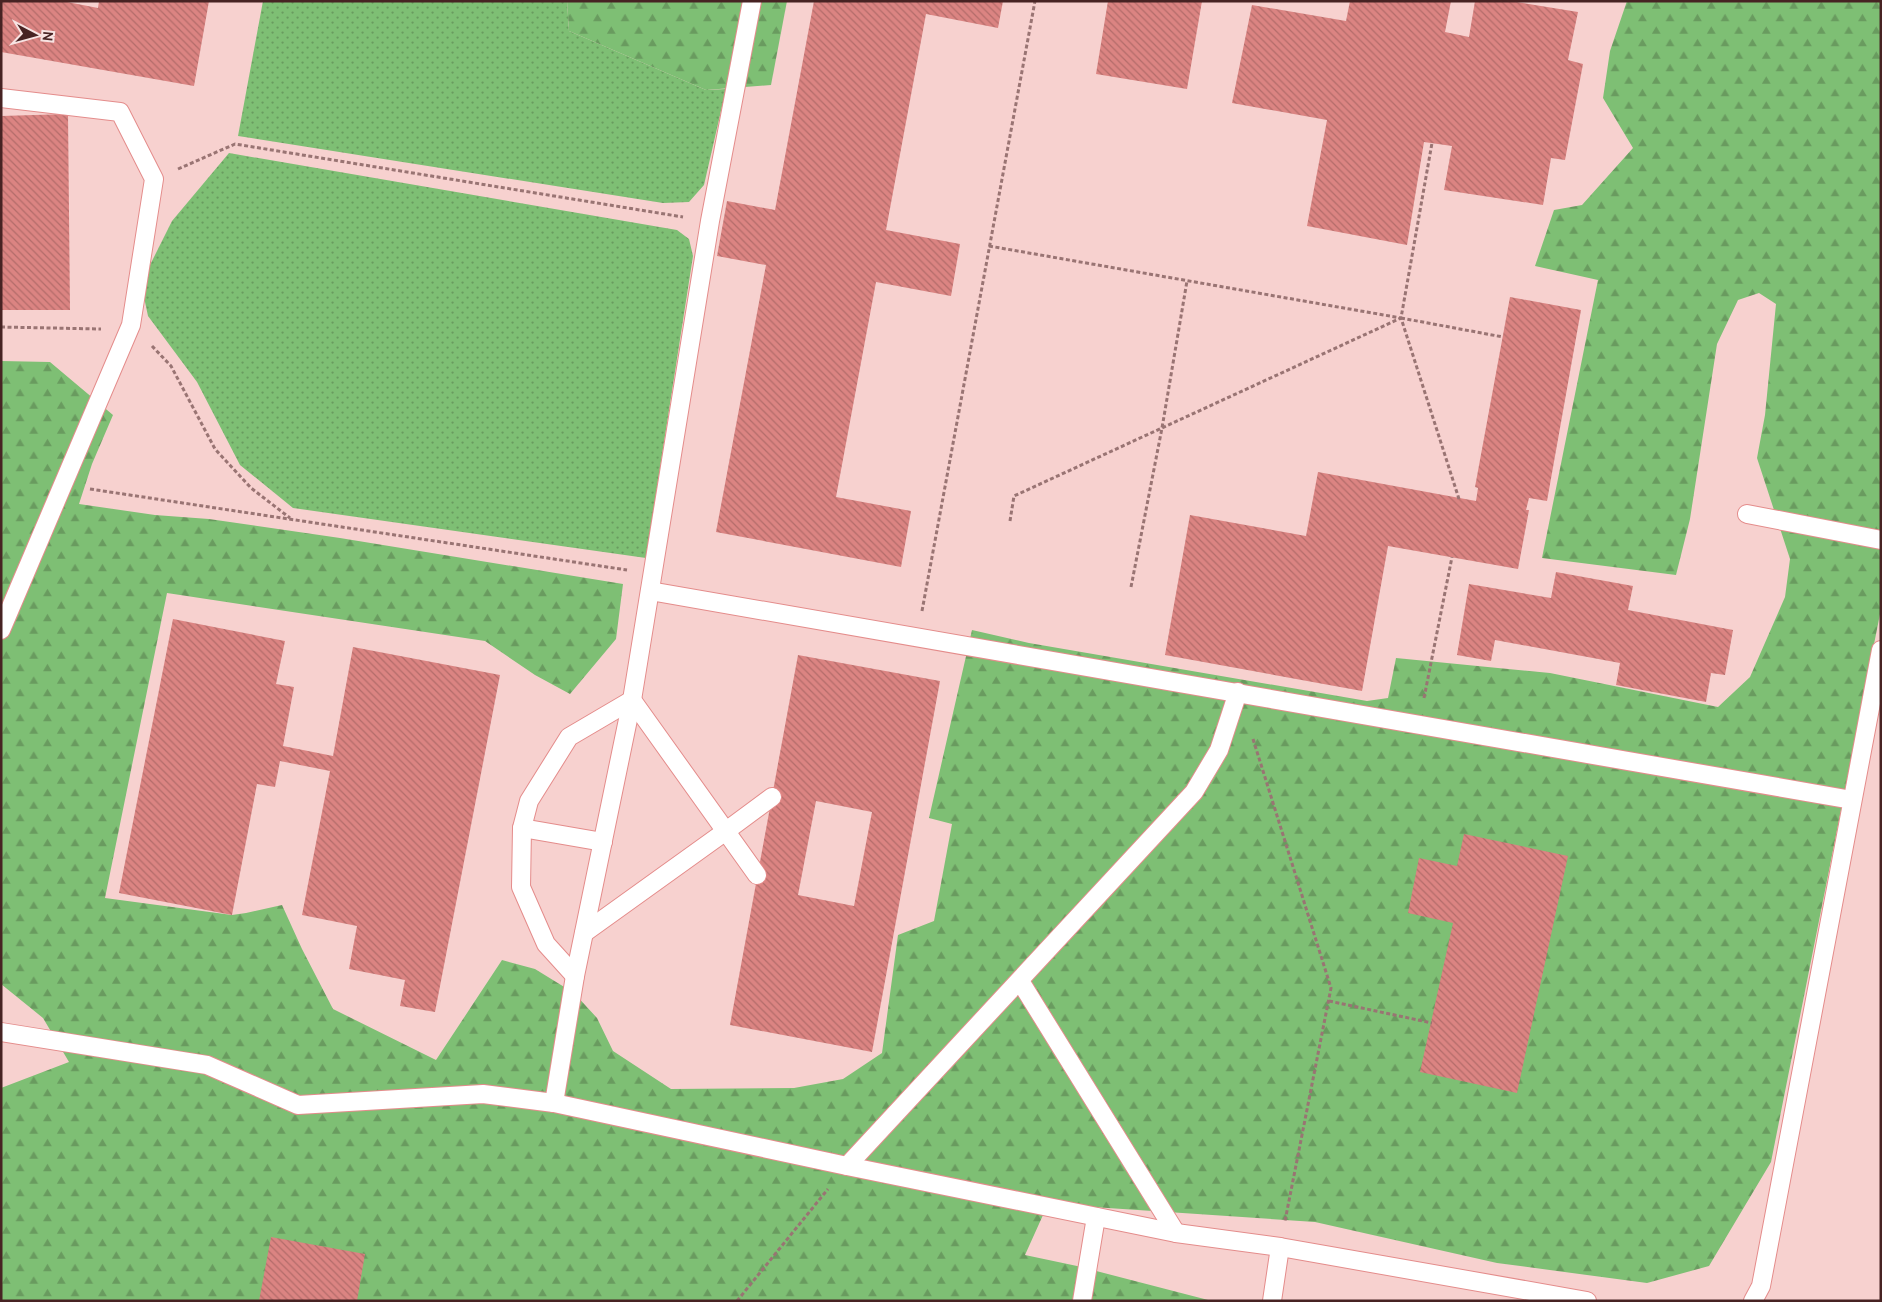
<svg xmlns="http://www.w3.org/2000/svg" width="1882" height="1302" font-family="Overpass,sans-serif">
<defs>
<pattern id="grass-dots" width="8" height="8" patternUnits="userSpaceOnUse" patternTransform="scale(1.25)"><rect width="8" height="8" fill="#7ebf74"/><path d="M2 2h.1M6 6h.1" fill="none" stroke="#699b5f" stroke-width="1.8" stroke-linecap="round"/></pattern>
<pattern id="forest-firs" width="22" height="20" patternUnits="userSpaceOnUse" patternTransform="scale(1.25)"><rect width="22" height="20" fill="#7ebf74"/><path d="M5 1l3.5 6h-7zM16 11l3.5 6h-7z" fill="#699b5f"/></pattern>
<pattern id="building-back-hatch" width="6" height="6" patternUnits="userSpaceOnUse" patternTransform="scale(1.25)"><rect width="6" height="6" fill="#db8482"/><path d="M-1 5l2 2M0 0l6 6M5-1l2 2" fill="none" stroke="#b36c6a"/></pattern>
</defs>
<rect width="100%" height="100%" fill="#f7d1cf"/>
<g fill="url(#grass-dots)">
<path d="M263 1H567L569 31 706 90 726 89 704 185 689 202 663 203 238 136Z"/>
<path d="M229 153 677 230 689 239 693 256 646 558 293 508 240 465 197 382 148 316 141 283 172 221Z"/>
</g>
<g fill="url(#forest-firs)">
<path d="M567 1H787L771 85 706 90 569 31Z"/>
<path d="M1627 1H1881V609L1771 1162 1709 1266 1647 1283 1497 1263 1315 1222 1048 1204 1025 1255 1077 1266 1212 1301H1V1088L69 1062 43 1018 1 984V361L50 362 113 415 92 464 79 504 155 515 209 519 340 538 623 584 616 639 570 694 535 675 485 641 167 593 105 898 232 915 246 913 282 905 302 949 333 1009 436 1060 502 960 535 969 574 993 597 1018 613 1051 671 1089 794 1088 843 1079 882 1053 898 935 934 921 952 824 929 818 972 630 1029 643 1367 701 1388 698 1396 658 1550 673 1718 707 1750 677 1785 597 1790 559 1757 458 1765 415 1776 304 1759 293 1738 300 1717 344 1690 519 1676 575 1542 558 1598 280 1535 266 1554 210 1582 205 1633 148 1603 98 1610 51Z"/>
</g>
<g fill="url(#building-back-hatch)" fill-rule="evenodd">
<path d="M1 1H62L98 8 99 1H209L194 86 1 52Z"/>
<path d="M814 1H1003L998 28 926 14 886 230 960 244 951 296 876 282 836 497 911 511 901 567 716 532 766 265 717 256 727 201 775 210Z"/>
<path d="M1108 1H1202L1187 89 1096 74Z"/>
<path d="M1350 1H1451L1445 32 1469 37 1475 1H1510L1578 12 1568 60 1583 64 1565 160 1551 158 1543 205 1444 190 1452 146 1424 142 1407 245 1307 226 1327 120 1232 103 1252 5 1346 21Z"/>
<path d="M68 114 70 310H1V116Z"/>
<path d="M1510 297 1581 310 1547 501 1529 498 1526 510H1529L1518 569 1388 546 1362 691 1165 655 1190 515 1306 536 1318 472 1476 501 1478 488 1475 487Z"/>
<path d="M1556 572 1633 586 1628 610 1733 630 1725 675 1711 673 1706 702 1616 685 1620 663 1495 640 1491 661 1457 655 1469 584 1551 598Z"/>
<path d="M173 619 285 641 276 684 294 687 283 746 333 756 353 647 500 675 435 1012 400 1006 405 980 349 969 357 926 302 915 330 771 280 761 275 787 257 784 232 915 119 893Z"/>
<path d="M798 655 940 681 872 1052 730 1025ZM816 801 872 812 854 906 798 895Z"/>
<path d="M1464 834 1568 856 1517 1093 1420 1072 1453 923 1408 913 1419 858 1457 866Z"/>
<path d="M271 1237 365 1254 357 1301H259Z"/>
</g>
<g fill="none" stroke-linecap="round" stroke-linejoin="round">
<g stroke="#e48c8b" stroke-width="20">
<g id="service">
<path d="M1 98 120 112 154 179 131 325 1 630"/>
<path d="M1747 514 1881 540"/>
<path d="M650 591 1852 800"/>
<path d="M522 828 603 842"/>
<path d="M584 933 726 831 772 797"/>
<path d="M575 976 546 944 521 887 522 828 529 801 569 737 632 700 757 875"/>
<path d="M1020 981 1176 1233"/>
<path d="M1 1032 207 1065 298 1105 483 1094 554 1103 847 1166 1176 1233 1280 1247 1587 1301"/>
<path d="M554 1103 575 976 632 700 710 221 752 1"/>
<path d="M847 1166 1194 792 1219 750 1238 692"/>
<path d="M1082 1301 1096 1217"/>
<path d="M1272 1301 1280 1247"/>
<path d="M1753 1301 1761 1286 1881 650"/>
</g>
</g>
<g stroke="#997473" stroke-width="3" stroke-dasharray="4 2.5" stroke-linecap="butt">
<path d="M178 169 235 144 683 217"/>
<path d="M989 246 1401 318 1459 499"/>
<path d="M1401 318 1503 337"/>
<path d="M1 327 101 329"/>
<path d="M152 346 171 366 215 449 251 488 290 518"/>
<path d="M90 489 627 570"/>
<path d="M1010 521 1014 496 1401 318 1432 143"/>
<path d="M1131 587 1162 428 1187 281"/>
<path d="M922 611 1035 1"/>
<path d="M1424 698 1452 557"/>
<path d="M1253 739 1331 988 1285 1221"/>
<path d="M1329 1001 1432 1023"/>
<path d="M737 1301 828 1189"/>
</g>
<use href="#service" stroke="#fff" stroke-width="18"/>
</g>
<rect width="1882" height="1302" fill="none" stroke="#472323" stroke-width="5"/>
<g transform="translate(35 35) rotate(96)" stroke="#f7e3e2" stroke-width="4" paint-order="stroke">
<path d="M0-4L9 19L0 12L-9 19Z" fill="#472323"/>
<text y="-8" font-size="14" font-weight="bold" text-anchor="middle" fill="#472323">N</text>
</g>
</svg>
